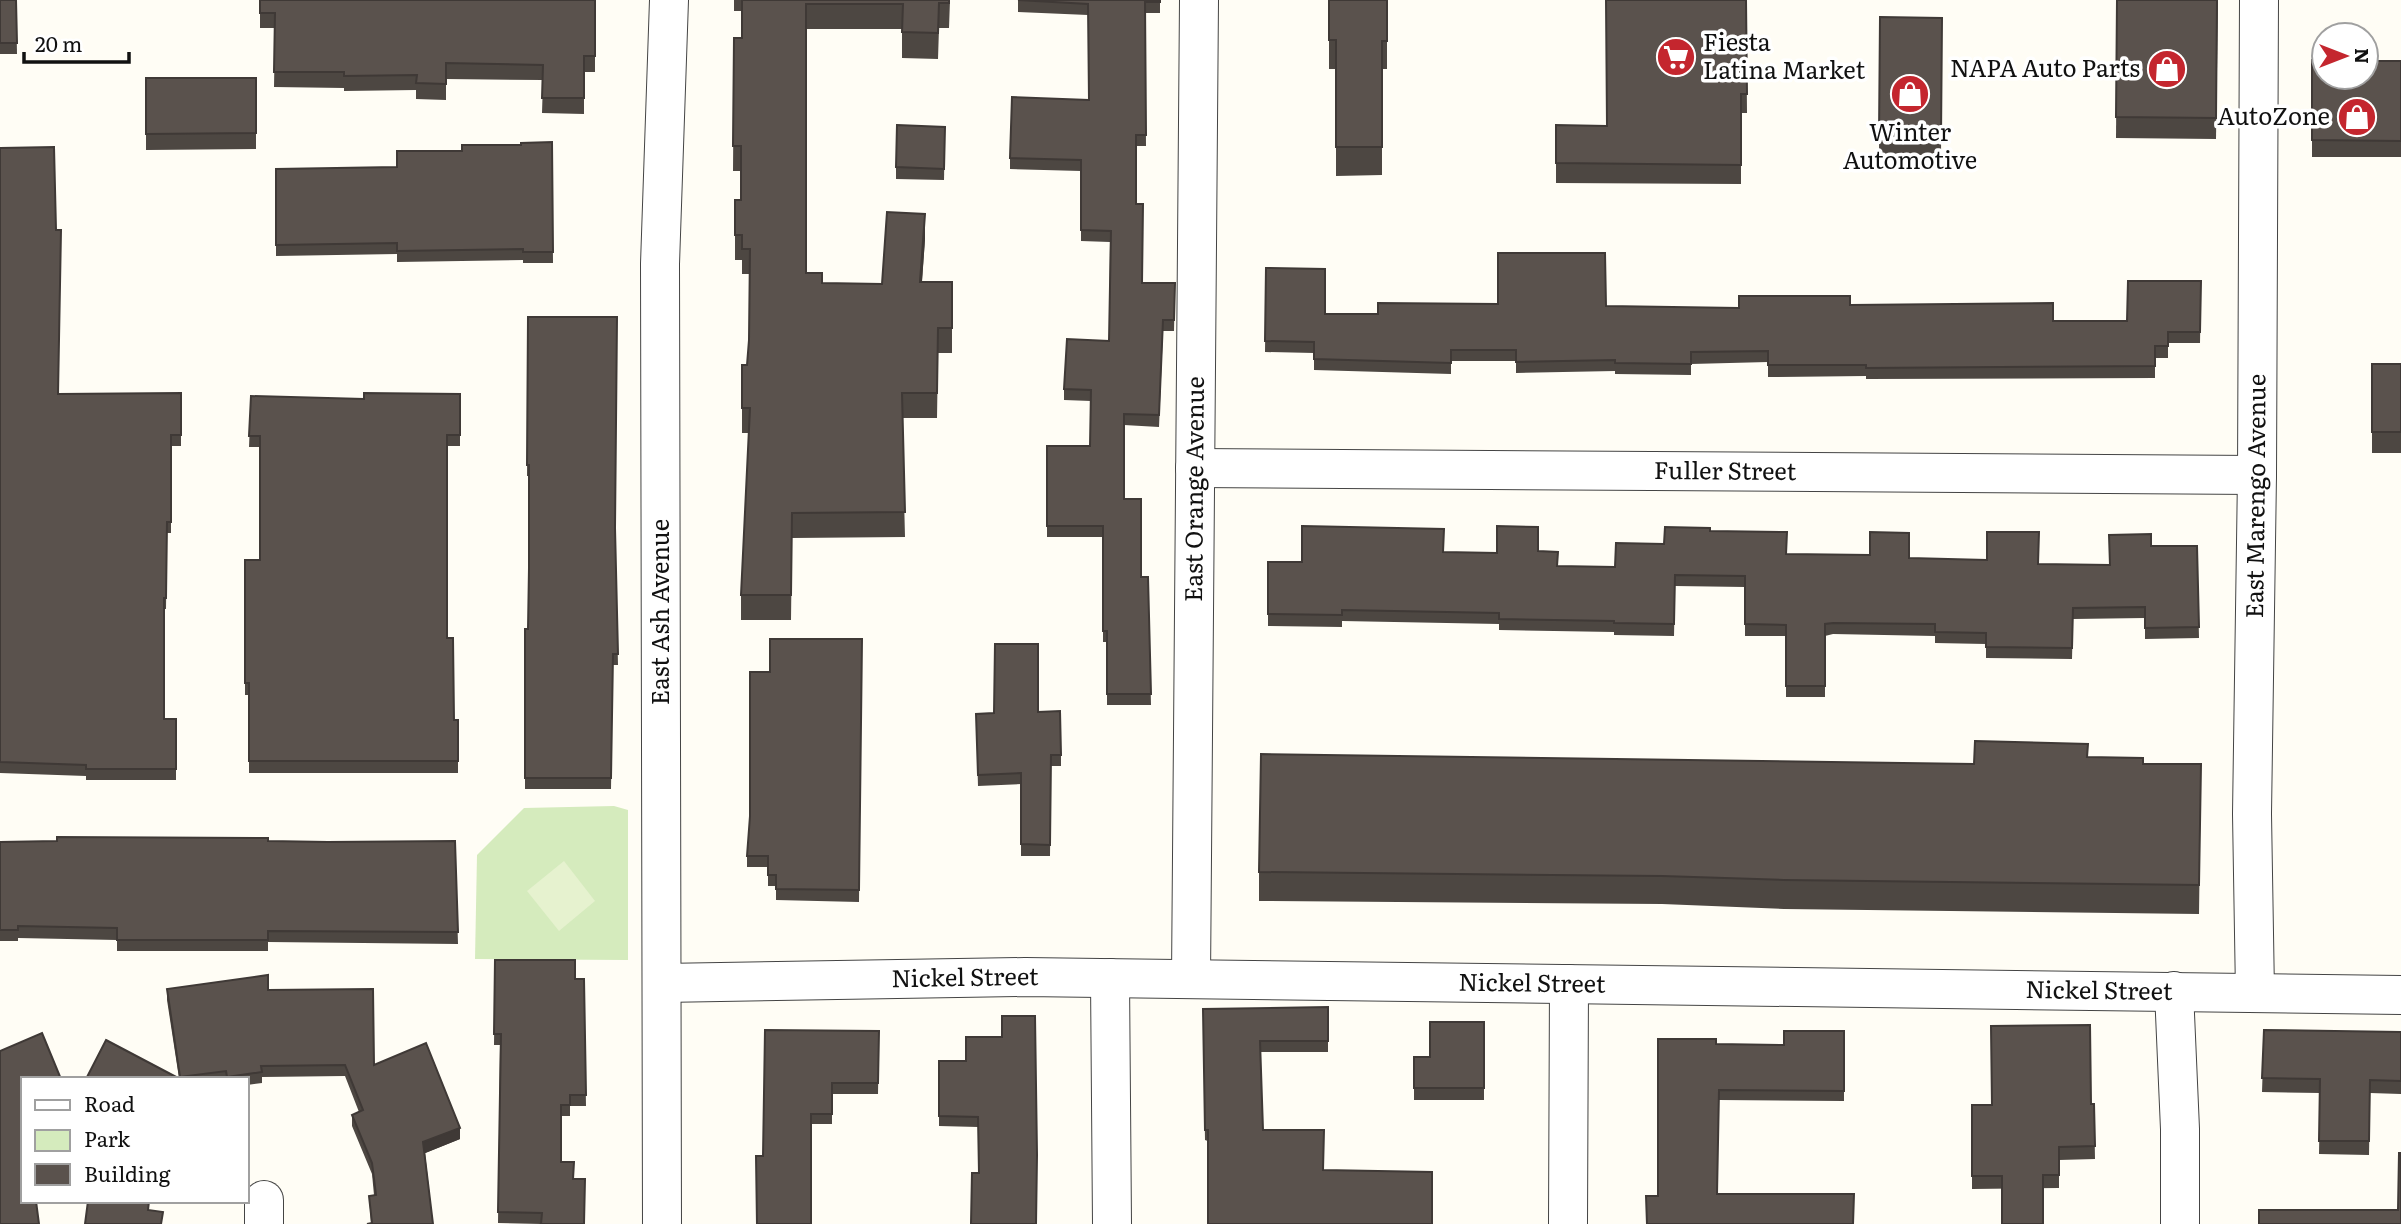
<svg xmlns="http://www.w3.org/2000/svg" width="2401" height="1224" font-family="Literata,serif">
<rect width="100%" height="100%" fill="#fffdf5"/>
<path fill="#d5ebbd" d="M614 806 628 810V960L475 959 477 855 524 808Z"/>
<path fill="#e6f2cf" d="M564 861 595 901 559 931 527 891Z"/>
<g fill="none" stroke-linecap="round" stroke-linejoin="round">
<g stroke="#444" stroke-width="40">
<g id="minor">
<path id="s1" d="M1195 468 2257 475"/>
<path d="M1110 978 1112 1224"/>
<path id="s2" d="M1191 979 1199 0"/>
<path id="s3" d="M662 983 1025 977 2401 995"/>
<path d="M2174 991 2180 1129V1224"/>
<path id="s4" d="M2255 993 2252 814 2257 475 2259 0"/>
<path d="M264 1200V1224"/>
<path d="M662 1224 660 264 669 0"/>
<path d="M1568 1224 1569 984"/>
</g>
</g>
<use href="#minor" stroke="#fff" stroke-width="38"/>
</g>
<g fill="#4d4742">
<path d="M0 0H16L17 54H0Z"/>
<path d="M260 0H595V72H584V114L542 113 543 80 446 79V100L416 99V90L344 91V88L274 87 275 28H260Z"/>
<path d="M734 0H950L949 28H939L938 59 902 58V29H806V273L822 283 882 284 925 239 922 282H952V353H938L937 418H902L905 537 792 538 791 620H741V595L749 433H742V365H747L749 340V274H742V260H735V200H741V171H733L734 38H742V11H734Z"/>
<path d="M1018 0H1160V13H1145L1146 146H1136V204L1142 283H1175L1174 331H1163L1159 427 1124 425V499L1141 577H1148L1151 705H1107V642H1103V537H1047V446H1090L1091 401 1064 400V389L1109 341 1110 242 1081 241V171L1010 169V158L1089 100 1088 15 1018 12Z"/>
<path d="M1329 0H1387V69H1382V175L1336 176V69H1329Z"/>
<path d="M1746 0 1747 113H1741V184L1556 183V125L1607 126Z"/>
<path d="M2117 0H2218L2216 139 2116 138Z"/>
<path d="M1880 17 1942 18 1941 155H1879Z"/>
<path d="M2312 60 2401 61V157H2312Z"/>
<path d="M146 78H256V149L146 150Z"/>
<path d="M945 127 944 180 896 179V167Z"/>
<path d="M552 142 553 263H523V260L397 262V254L276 256V169L397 167 462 151Z"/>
<path d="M0 148 58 394 181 393V446H171V533H167L166 609H164V719H176V780H86V776L0 773Z"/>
<path d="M1266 268 1325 314H1378L1606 306 1739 308 1850 305 2053 321H2127L2201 281 2200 343H2168V358H2155V378L1866 379V376L1768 377V362L1691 364V375L1615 374V371L1516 373V361H1451V374L1314 370V353L1265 352Z"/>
<path d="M528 317 615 532 618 665H613L611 789H525V629H528L529 476H527Z"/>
<rect x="2372" y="364" width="29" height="89"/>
<path d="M460 394V446H447V638L454 720H458V773H249V695H245V560H260V447H249L251 396 364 399Z"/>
<path d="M1710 531 1787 554 2038 564 2110 565 2151 546H2197L2199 638 2145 639V618L2073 619 2072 659 1986 658V644L1935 643V636L1833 634 1825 636V697H1786V636H1745V587L1675 586 1674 636 1614 635V632L1499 630V624L1342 621V627L1268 626V562H1302L1444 552 1497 553 1538 551 1558 566 1615 567 1664 544Z"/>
<path d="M862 639 859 902 776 900V886H768V867H747V856L770 672Z"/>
<path d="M1038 712 1061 755V766H1051L1050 856H1021V784L978 786 976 714Z"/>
<path d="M2088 757 2143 764H2201L2199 914 1784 909 1662 904 1259 901V872L1974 764Z"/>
<path d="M268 841 328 842 455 841 458 944 268 942V951H117V940L18 938V941H0V842Z"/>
<path d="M495 960 575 979H584L586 1106H570V1116H561L541 1224 498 1223 500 1045H494Z"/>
<path d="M167 989 268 990 374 1065 460 1139 425 1153 433 1224 371 1223 369 1196 374 1195 372 1174 352 1126V1115L359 1112 345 1076 262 1077V1083L247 1085V1079H86L179 1078 167 1000Z"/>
<path d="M1328 1007V1052H1260L1263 1130 1323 1170 1432 1224 1205 1140 1203 1009Z"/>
<path d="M1484 1022V1100H1414V1057H1430Z"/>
<path d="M2264 1030 2401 1032V1094L2370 1093 2369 1155 2319 1154 2320 1093 2262 1092Z"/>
<path d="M879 1031 878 1094H832V1124H811L763 1156Z"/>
<path d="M1716 1044 1784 1045 1844 1091V1101L1719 1100 1658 1196Z"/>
<path d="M939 1061H966L1036 1224 979 1173 978 1127 939 1126Z"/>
<path d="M2094 1104 2095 1159 2059 1160V1188L1972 1189V1105Z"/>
</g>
<g fill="#3f3936">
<path d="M925 214V239L920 307V282Z"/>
<path d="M460 1128V1139L423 1154V1142Z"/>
</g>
<g fill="#5a524d" stroke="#3f3936" stroke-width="2">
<path d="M0 0H16L17 43H0Z"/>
<path d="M260 0H595V56H584V98H542L543 65 446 63V84L416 83 417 75 344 76V72H274L275 13H260Z"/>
<path d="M742 0H949V3H939L938 33 902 32 903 4H806V273H822V283L882 284 887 212 925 214 920 282H952V328H938L937 393H902L905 512 792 513 791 595H741L750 408H742V365H747L749 340 750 249H742V235H735V200H741V146H733L734 38H742Z"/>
<path d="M1018 0H1160V2H1145L1146 135H1136V204H1143L1142 283H1175L1174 320H1163L1159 415 1124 414V499H1141V577H1148L1151 694H1107V631H1103V526H1047V446H1090L1091 390 1064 389 1067 339 1109 341 1111 231 1081 230V160L1010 158 1012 97 1089 100 1088 4Z"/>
<path d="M1329 0H1387V41H1382V147H1336V40H1329Z"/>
<path d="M1606 0H1746L1747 94H1741V165L1556 163V125L1607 126Z"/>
<path d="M2117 0H2217L2216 118 2116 117Z"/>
<path d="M1880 17 1942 18 1941 139 1879 138Z"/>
<path d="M2312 60H2324V77H2366V61H2401V141L2312 140Z"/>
<path d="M146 78H256V133L146 134Z"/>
<path d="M897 125 945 127 944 169 896 167Z"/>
<path d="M552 142 553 252H523V249L397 251V243L276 245V169L397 167V151H462V145H521V143Z"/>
<path d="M54 147 56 230H61L58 394 181 393V435H171V522H167L166 598H164V719H176V769H86V765L0 762V148Z"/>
<path d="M1498 253H1605L1606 306 1739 308V296H1850V305L2053 303V321H2127L2128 281H2201L2200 332H2168V346H2155V366L1866 368V365H1768V351L1691 352V364L1615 363V360L1516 362V350H1451V363L1314 359V342L1265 341 1266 268 1325 269V314H1378V303L1498 304Z"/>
<path d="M528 317H617L615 528 618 654H613L611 778H525V629H528L529 568V465H527Z"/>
<rect x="2372" y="364" width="29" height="68"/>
<path d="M364 393 460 394V435H447V638H453L454 720H458V761H249V683H245V560H260V436H249L251 396 364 399Z"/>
<path d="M1302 526 1444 529 1443 552 1497 553V526L1538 527V551L1558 552 1557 566 1615 567 1616 543 1664 544 1665 527 1710 528V531L1787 532 1786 554 1870 555V532L1909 533V558L1987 560V532H2039L2038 564 2110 565 2109 535 2151 534V546H2197L2199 627 2145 628V607L2073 608 2072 648 1986 647V633L1935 632V624L1833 623 1825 624V686H1786V625L1745 624V576L1675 575 1674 624 1614 623V621L1499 619V613L1342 610V615L1268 614V562H1302Z"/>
<path d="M770 639H862L859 890 776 889V875H768V856H747L750 816V672H770Z"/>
<path d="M995 644H1038V712L1060 711 1061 755H1051L1050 845 1021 844V773L978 775 976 714 994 713Z"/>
<path d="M1975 741 2088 744 2087 757 2143 758V764H2201L2199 885 1784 880 1662 876 1259 872 1261 754 1974 764Z"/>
<path d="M57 837 268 838V841L328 842 455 841 458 932 268 931V940H117V928L18 926V930H0V842L57 841Z"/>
<path d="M495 960H575V979H584L586 1095H570V1105H561V1162H574L573 1179H585L584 1224H541L542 1213 498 1212 501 1034H494Z"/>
<path d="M268 975V990L373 989 374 1065 426 1043 460 1128 423 1142 433 1224H367L372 1223 369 1196 376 1195 372 1163 352 1115 363 1110 345 1065 261 1066 262 1072 227 1077 226 1071 180 1077 167 989Z"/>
<path d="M1328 1007V1041H1260L1263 1130H1324L1323 1170 1432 1172V1224H1208V1130H1205L1203 1009Z"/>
<path d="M1002 1016H1035L1037 1155 1036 1224H971L972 1173H979L978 1117 939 1116V1061H966V1037H1002Z"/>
<path d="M1430 1022H1484V1088H1414V1057H1430Z"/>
<path d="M2090 1025 2091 1104H2094L2095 1146 2059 1147V1175H2043V1224H2002V1176H1972V1105H1992L1991 1026Z"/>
<path d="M765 1030 879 1031 878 1083H832V1114H811V1224H757L756 1156H763Z"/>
<path d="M2264 1030 2401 1032V1081L2370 1080 2369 1141H2319L2320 1079 2262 1078Z"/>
<path d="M1784 1031H1844V1091L1719 1090 1717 1194H1854L1853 1224H1647L1646 1196H1658V1039H1716V1044L1784 1045Z"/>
<path d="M42 1033 61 1079H23V1201H36L39 1224H0V1051Z"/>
<path d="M106 1040 180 1079H86Z"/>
<path d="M2399 1153H2401V1224H2259V1210H2398Z"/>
<path d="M88 1201H149L148 1210 163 1212 161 1224H85Z"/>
</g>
<defs>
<g id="supermarket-disc" transform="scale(2.0125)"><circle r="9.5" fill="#c4262e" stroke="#fff"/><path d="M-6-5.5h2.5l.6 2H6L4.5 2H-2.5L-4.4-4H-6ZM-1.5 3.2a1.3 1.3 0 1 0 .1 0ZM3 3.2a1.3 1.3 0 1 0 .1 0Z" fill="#fff"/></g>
<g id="shop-disc" transform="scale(2.0125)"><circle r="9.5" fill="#c4262e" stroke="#fff"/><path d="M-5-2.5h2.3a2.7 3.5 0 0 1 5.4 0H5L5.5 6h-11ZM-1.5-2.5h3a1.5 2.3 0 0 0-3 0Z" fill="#fff"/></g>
</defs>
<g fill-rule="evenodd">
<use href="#supermarket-disc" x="1676" y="57"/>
<use href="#shop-disc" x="2167" y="69"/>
<use href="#shop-disc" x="1910" y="94"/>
<use href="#shop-disc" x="2357" y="117"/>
</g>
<g text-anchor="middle" stroke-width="7" stroke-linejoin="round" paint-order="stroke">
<g font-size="24" fill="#111" stroke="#fff" text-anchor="end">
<text x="1703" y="51" text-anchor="start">Fiesta<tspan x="1703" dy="28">Latina Market</tspan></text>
<text x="2140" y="77">NAPA Auto Parts</text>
<text x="2330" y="125">AutoZone</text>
<text x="1910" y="141" text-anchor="middle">Winter<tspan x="1910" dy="28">Automotive</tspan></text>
</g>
<g font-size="24" fill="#111" stroke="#fff">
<text dy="8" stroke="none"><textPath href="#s1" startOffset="530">Fuller Street</textPath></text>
<text dy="8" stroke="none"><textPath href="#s2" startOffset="490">East Orange Avenue</textPath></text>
<text dy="8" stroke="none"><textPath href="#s4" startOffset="497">East Marengo Avenue</textPath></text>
<text transform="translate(661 612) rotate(-90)" y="8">East Ash Avenue</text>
<text dy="8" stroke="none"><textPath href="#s3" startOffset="303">Nickel Street</textPath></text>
<text dy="8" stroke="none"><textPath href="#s3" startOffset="870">Nickel Street</textPath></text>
<text dy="8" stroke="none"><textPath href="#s3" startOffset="1437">Nickel Street</textPath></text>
</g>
</g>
<rect x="21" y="1077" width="228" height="126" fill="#ffffff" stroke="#a0a0a0" stroke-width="2"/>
<rect x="35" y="1100" width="35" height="10" fill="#ffffff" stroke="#a0a0a0" stroke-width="2"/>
<text x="84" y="1112" font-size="21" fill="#111111">Road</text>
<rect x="35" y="1130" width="35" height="21" fill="#d5ebbd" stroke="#a0a0a0" stroke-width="2"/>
<text x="84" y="1147" font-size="21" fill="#111111">Park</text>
<rect x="35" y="1164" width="35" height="21" fill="#5a524d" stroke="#a0a0a0" stroke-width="2"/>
<text x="84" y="1182" font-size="21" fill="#111111">Building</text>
<g transform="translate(2345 56) rotate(90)"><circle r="33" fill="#ffffff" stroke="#a0a0a0" stroke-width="2"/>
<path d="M0-5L12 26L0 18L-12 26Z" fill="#c4262e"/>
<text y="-10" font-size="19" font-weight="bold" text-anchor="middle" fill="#111111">N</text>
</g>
<path d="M24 52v10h105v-10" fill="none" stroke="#111111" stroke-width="3.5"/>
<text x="35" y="52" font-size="21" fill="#111111" stroke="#ffffff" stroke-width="5" paint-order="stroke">20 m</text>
</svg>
